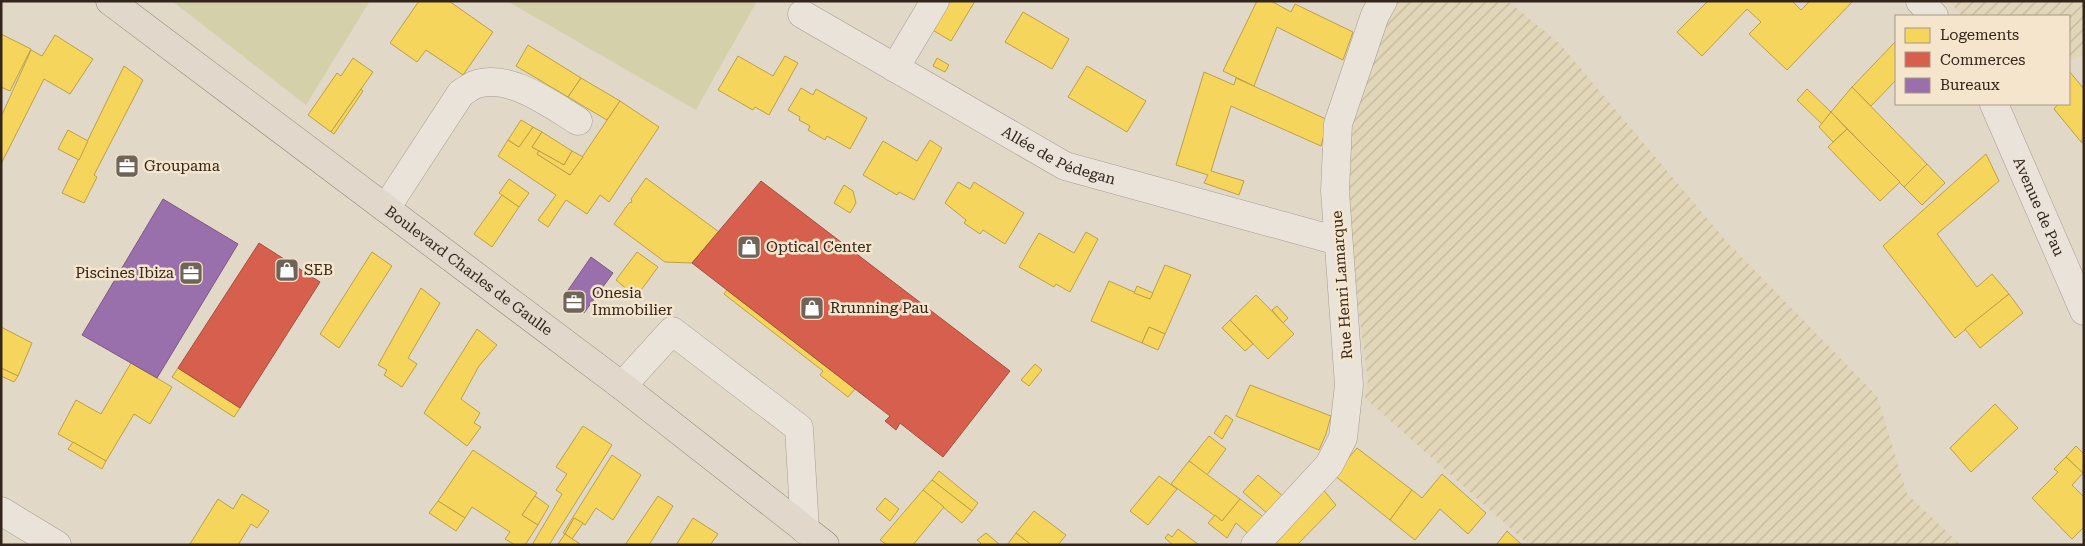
<svg xmlns="http://www.w3.org/2000/svg" width="2085" height="546" font-family="'Roboto Serif',serif">
<defs>
<pattern id="farmland-furrows" width="10" height="10" patternUnits="userSpaceOnUse" patternTransform="scale(1.25)"><rect width="10" height="10" fill="#e2d6b8"/><path d="M-1 1l2-2M0 10L10 0M9 11l2-2" fill="none" stroke="#c2b89e"/></pattern>
</defs>
<rect width="100%" height="100%" fill="#e2d8c8"/>
<g fill="url(#farmland-furrows)">
<path d="M1398 1H1508L1559 43 1728 243 1877 396 1907 494 1961 545H1529L1365 398 1368 380 1349 240V122L1383 30Z"/>
<path d="M1949 1H2084V54L2069 62V16H1962Z"/>
</g>
<g fill="#d4d0aa">
<path d="M172 1H370L306 105Z"/>
<path d="M507 1H757L696 110Z"/>
</g>
<g fill="#f6d55c" stroke="#bca048">
<path d="M419 1H449L493 32 463 75 426 50 417 62 390 43Z"/>
<path d="M948 1H975L951 41 931 29Z"/>
<path d="M1257 1H1271L1291 12 1295 4 1353 32 1343 60 1277 27 1254 86 1223 71Z"/>
<path d="M1708 1H1792L1801 10 1810 1H1853L1787 70 1749 34 1761 22 1747 9 1702 56 1677 32Z"/>
<path d="M1023 12 1069 39 1052 69 1005 42Z"/>
<path d="M1 34 31 49 10 91 1 87Z"/>
<path d="M55 35 93 59 70 94 44 79 1 164V117L31 50 42 56Z"/>
<path d="M1896 41V80L1871 106 1852 87Z"/>
<path d="M528 45 581 78 568 97 516 66Z"/>
<path d="M738 56 773 76 785 56 798 63 769 115 755 107 753 110 718 90Z"/>
<path d="M353 58 373 72 331 132 308 115 337 73 341 76Z"/>
<path d="M937 58 949 65 945 72 933 66Z"/>
<path d="M124 66 143 80 94 175 97 177 84 203 62 193Z"/>
<path d="M1087 66 1146 101 1127 132 1068 97Z"/>
<path d="M2069 71 2084 89 2082 143 2054 109 2058 104H2069Z"/>
<path d="M1204 72 1234 85 1236 78 1328 120 1321 146 1231 106 1211 171 1244 181 1239 195 1204 183 1208 175 1176 165Z"/>
<path d="M581 78 620 101 607 120 568 97Z"/>
<path d="M1852 87 1927 164 1904 187 1831 112Z"/>
<path d="M801 88 813 95 816 89 867 118 850 149 827 136 825 140 808 130 810 126 799 120 800 117 788 110Z"/>
<path d="M361 89 363 91 334 134 331 132Z"/>
<path d="M1807 89 1831 112 1822 124 1797 100Z"/>
<path d="M620 101 659 127 609 202 600 195 587 214 566 200 548 227 538 220 556 195 498 156 508 140 519 147 533 127 542 132 532 147 539 151 537 154 570 175Z"/>
<path d="M1831 112 1847 129 1833 142 1819 127Z"/>
<path d="M521 120 533 127 519 147 508 140Z"/>
<path d="M1847 129 1900 182 1880 201 1828 147Z"/>
<path d="M68 130 88 141 79 160 58 149Z"/>
<path d="M542 132 572 151 564 165 532 147Z"/>
<path d="M930 140 942 148 914 200 899 192 897 195 863 175 883 141 917 161Z"/>
<path d="M539 151 564 165 572 151 583 157 570 175 537 154Z"/>
<path d="M1986 154 1999 181 1937 234 1977 287 1992 274 2009 294 1955 338 1883 246Z"/>
<path d="M1927 164 1945 183 1922 205 1904 187Z"/>
<path d="M646 178 719 232 692 263 665 262 614 224 629 203 632 202 631 199Z"/>
<path d="M509 179 529 193 519 207 499 193Z"/>
<path d="M958 182 970 189 974 182 1024 213 1005 244 983 230 980 234 964 223 966 220 945 203Z"/>
<path d="M844 185 853 191 856 203 850 213 834 203Z"/>
<path d="M502 195 519 207 492 247 474 234Z"/>
<path d="M1086 232 1098 239 1070 292 1056 284 1054 287 1019 267 1039 233 1074 253Z"/>
<path d="M372 252 392 266 339 348 320 334Z"/>
<path d="M637 252 658 267 636 297 616 280Z"/>
<path d="M1165 265 1191 275 1165 334 1149 327 1142 343 1091 321 1109 281 1150 299Z"/>
<path d="M1137 286 1153 293 1150 299 1134 293Z"/>
<path d="M421 288 440 303 408 358 417 364 402 387 384 375 387 370 378 365Z"/>
<path d="M727 290 855 389 848 397 820 375 823 371 724 294Z"/>
<path d="M2009 294 2023 313 1980 348 1965 329Z"/>
<path d="M1256 295 1294 334 1268 359 1230 320Z"/>
<path d="M1277 306 1288 318 1283 323 1272 310Z"/>
<path d="M1230 320 1253 344 1245 351 1222 328Z"/>
<path d="M1 327 32 343 18 376 1 368Z"/>
<path d="M1149 327 1165 334 1158 350 1142 343Z"/>
<path d="M477 329 497 345 479 366 461 399 480 413 474 423 481 427 467 446 424 413Z"/>
<path d="M131 363 172 387 150 424 134 414 106 461 58 434 76 400 101 414Z"/>
<path d="M1035 364 1042 370 1029 386 1021 380Z"/>
<path d="M1 368 18 376 14 382 1 376Z"/>
<path d="M178 368 240 408 234 417 172 377Z"/>
<path d="M1250 385 1331 416 1326 434 1319 450 1236 416Z"/>
<path d="M1995 404 2018 428 1971 472 1950 448Z"/>
<path d="M1226 415 1233 420 1222 439 1214 433Z"/>
<path d="M583 426 612 445 549 545H532L562 494 556 490 567 474 556 467Z"/>
<path d="M1209 436 1226 449 1207 475 1189 461Z"/>
<path d="M73 442 106 461 102 469 68 449Z"/>
<path d="M2076 446 2084 454 2083 473 2066 457Z"/>
<path d="M1357 448 1412 490 1390 520 1334 475Z"/>
<path d="M473 450 537 493 522 515 538 525 525 545H515L505 539 510 532 472 507 465 518 438 501Z"/>
<path d="M612 455 641 475 613 520 596 508 585 525 574 518 565 534 563 533Z"/>
<path d="M2066 457 2083 473 2072 485 2084 497V527L2072 539 2032 498 2058 472 2054 469Z"/>
<path d="M1189 461 1240 499 1222 521 1171 484Z"/>
<path d="M939 471 978 503 972 511 932 480Z"/>
<path d="M1442 474 1486 513 1468 534 1440 509 1415 540 1390 520 1412 490 1422 498Z"/>
<path d="M1258 475 1284 497 1269 515 1243 492Z"/>
<path d="M1159 476 1177 489 1148 525 1130 511Z"/>
<path d="M932 480 972 511 962 523 923 490Z"/>
<path d="M1321 487 1336 505 1297 545H1267Z"/>
<path d="M923 490 944 507 913 545H887L880 540Z"/>
<path d="M242 494 269 511 257 528 251 524 238 545 190 544 218 499 233 509Z"/>
<path d="M535 496 549 506 538 525 522 515Z"/>
<path d="M658 496 673 506 649 545H625Z"/>
<path d="M885 498 899 509 890 521 876 509Z"/>
<path d="M1240 499 1266 519 1250 535 1236 523 1227 538 1208 523 1215 515 1222 521Z"/>
<path d="M438 501 465 518 456 531 429 513Z"/>
<path d="M1034 511 1066 535 1058 545H1031L1016 533Z"/>
<path d="M574 518 583 523 572 539 565 534Z"/>
<path d="M693 518 718 534 710 545H676Z"/>
<path d="M1178 529 1199 545H1173L1165 538 1168 534 1172 537Z"/>
<path d="M1507 531 1522 545H1496Z"/>
<path d="M986 533 999 544V545H979L981 543 977 540Z"/>
<path d="M1016 533 1030 544 1029 545H1007Z"/>
<path d="M565 534 580 544V545L558 544Z"/>
</g>
<g fill="#d6604d" stroke="#a54e3e">
<path d="M761 181 1010 371 943 457 900 423 896 430 885 421 890 416 692 263Z"/>
<path d="M259 243 320 282 240 408 178 368Z"/>
</g>
<g fill="#9970ab" stroke="#7a5a80">
<path d="M163 199 238 244 157 378 82 335Z"/>
<path d="M591 257 613 273 584 313 564 296Z"/>
</g>
<g fill="none" stroke-linecap="round" stroke-linejoin="round">
<g stroke="#a69d92" stroke-width="29">
<g id="minor">
<path d="M1920 1 1934 16"/>
<path id="s1" d="M802 14 1065 166 1338 241"/>
<path d="M895 68 935 1"/>
<path id="s2" d="M1994 104 2084 311"/>
<path d="M386 208 461 93C465 91 470 87 474 85 508 72 550 104 578 121"/>
<path d="M622 386 672 331 799 428 805 530"/>
<path d="M1 511 57 545"/>
<path d="M1255 545 1329 465 1343 438 1349 385 1335 191 1338 124 1375 15 1383 1"/>
</g>
</g>
<g stroke="#8c8378" stroke-width="29">
<g id="major">
<path id="s3" d="M110 1 622 386 825 545"/>
</g>
</g>
<use href="#minor" stroke="#eae3da" stroke-width="28"/>
<use href="#major" stroke="#e1d8cb" stroke-width="28"/>
</g>
<defs>
<g id="office-square" transform="scale(1.25)"><rect x="-9" y="-9" width="18" height="18" rx="4" fill="#706458" stroke="#f4e5cc"/><path d="M-6-3h4V-5.5h4V-3h4V5H-6ZM-1-4.5V-3h2v-1.5ZM-6 0V1H6V0Z" fill="#fff"/></g>
<g id="shop-square" transform="scale(1.25)"><rect x="-9" y="-9" width="18" height="18" rx="4" fill="#706458" stroke="#f4e5cc"/><path d="M-5-2.5h2.3a2.7 3.5 0 0 1 5.4 0H5L5.5 6h-11ZM-1.5-2.5h3a1.5 2.3 0 0 0-3 0Z" fill="#fff"/></g>
</defs>
<g fill-rule="evenodd">
<use href="#office-square" x="127" y="166"/>
<use href="#shop-square" x="749" y="247"/>
<use href="#shop-square" x="287" y="270"/>
<use href="#office-square" x="191" y="273"/>
<use href="#office-square" x="574" y="302"/>
<use href="#shop-square" x="812" y="308"/>
</g>
<g text-anchor="middle" stroke-width="5" stroke-linejoin="round" paint-order="stroke">
<g font-size="15" fill="#33251b" stroke="#f4e5cc">
<text dy="5" stroke="none"><textPath href="#s1" startOffset="294">Allée de Pédegan</textPath></text>
<text dy="5" stroke="none"><textPath href="#s2" startOffset="112">Avenue de Pau</textPath></text>
<text dy="5" stroke="none"><textPath href="#s3" startOffset="449">Boulevard Charles de Gaulle</textPath></text>
<text transform="translate(1342 285) rotate(-94)" y="5">Rue Henri Lamarque</text>
</g>
<g font-size="15" fill="#33251b" stroke="#f4e5cc" text-anchor="start">
<text x="144" y="171">Groupama</text>
<text x="766" y="252">Optical Center</text>
<text x="304" y="275">SEB</text>
<text x="174" y="278" text-anchor="end">Piscines Ibiza</text>
<text x="592" y="298">Onesia<tspan x="592" dy="17">Immobilier</tspan></text>
<text x="830" y="313">Rrunning Pau</text>
</g>
</g>
<rect width="2085" height="546" fill="none" stroke="#33251b" stroke-width="5"/>
<rect x="1895" y="15" width="175" height="90" fill="#f4e5cc" stroke="#a79885"/>
<rect x="1905" y="28" width="25" height="15" fill="#f6d55c" stroke="#a79885"/>
<text x="1940" y="40" font-size="15" fill="#33251b">Logements</text>
<rect x="1905" y="52" width="25" height="15" fill="#d6604d" stroke="#a79885"/>
<text x="1940" y="65" font-size="15" fill="#33251b">Commerces</text>
<rect x="1905" y="78" width="25" height="15" fill="#9970ab" stroke="#a79885"/>
<text x="1940" y="90" font-size="15" fill="#33251b">Bureaux</text>
</svg>
